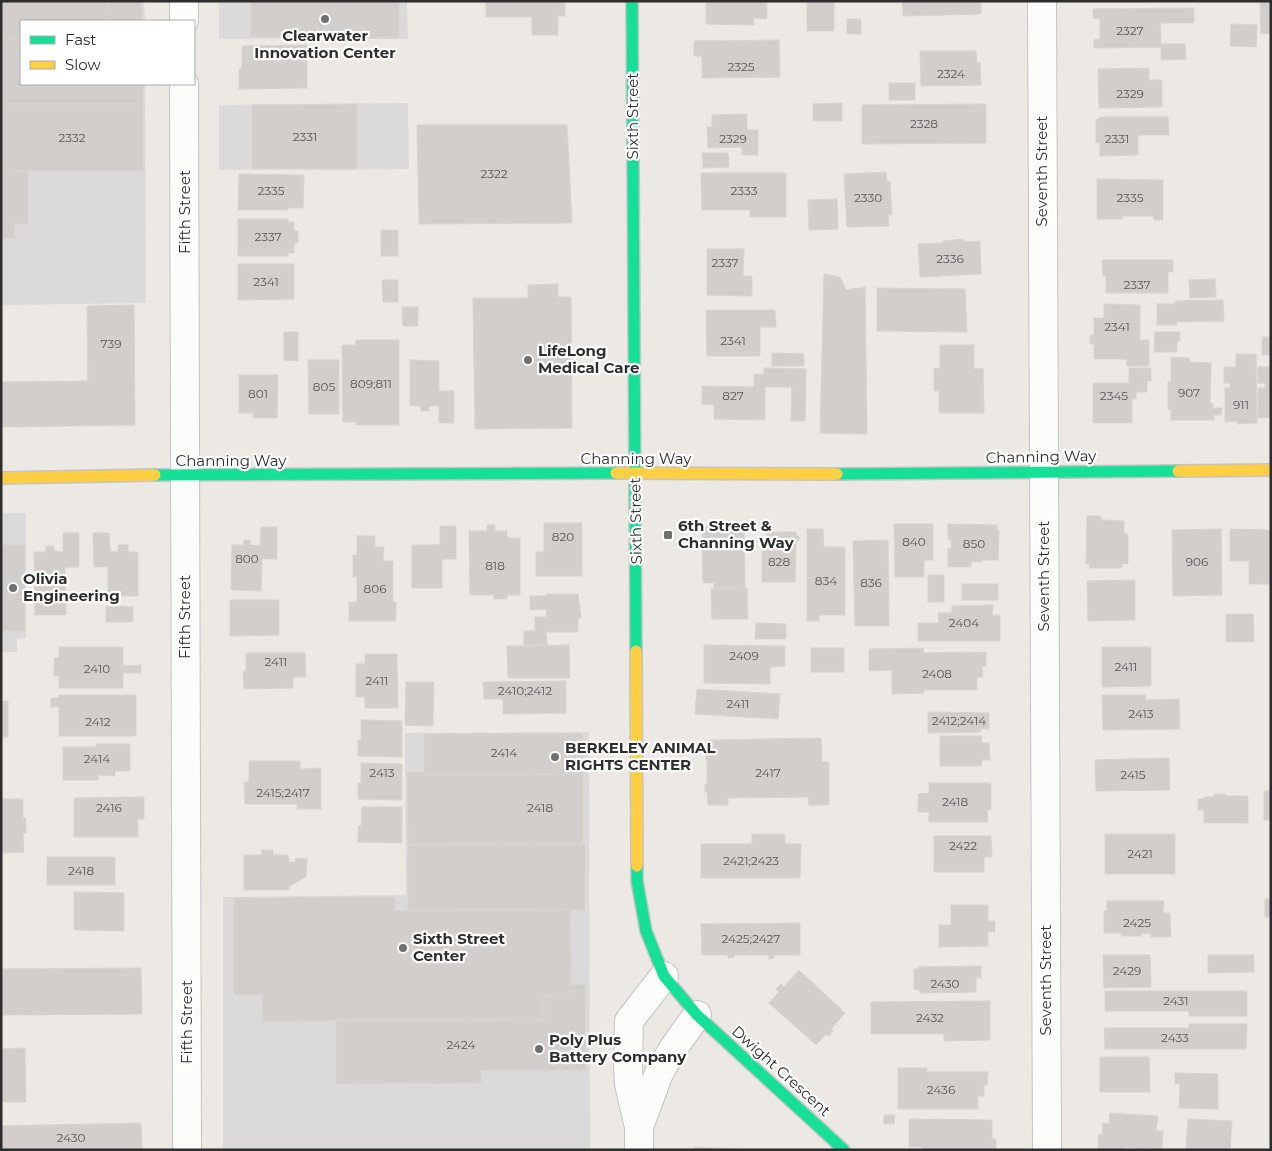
<svg xmlns="http://www.w3.org/2000/svg" width="1272" height="1151" font-family="Montserrat,sans-serif">
<rect width="100%" height="100%" fill="#ece8e4"/>
<g fill="#dcd9db">
<path d="M1 1H144L145 21H21V84H145L146 303 1 305Z"/>
<path d="M219 1H407L408 39H219Z"/>
<path d="M408 103 409 169 219 170V105Z"/>
<path d="M1 513H26V638H17V652H1Z"/>
<path d="M589 732 590 1150H223V897L406 895 405 733Z"/>
</g>
<g fill="#d1cecb" stroke="#d7d4d0">
<path d="M1 1 3 39H21V84H143V104H1Z"/>
<path d="M2 1H108V21H21V39H3Z"/>
<rect x="108" y="1" width="34" height="20"/>
<path d="M251 1H399V38L251 37Z"/>
<path d="M486 1H565V16H558V35H532V17H486Z"/>
<path d="M706 1H767V19L754 18V25L706 24Z"/>
<rect x="807" y="1" width="27" height="30"/>
<path d="M902 1H981V14L903 16Z"/>
<path d="M1271 1V33L1261 34 1260 2Z"/>
<path d="M1194 8V23H1160L1161 44H1185L1186 59 1161 60V47L1094 48V40L1100 39V19L1093 18V9Z"/>
<rect x="847" y="19" width="14" height="15"/>
<path d="M1231 24 1257 25 1256 47 1230 46Z"/>
<path d="M779 40 780 77 702 78V56H694V41Z"/>
<path d="M307 45V88L239 89V69H242V46Z"/>
<path d="M920 51H976L977 63 980 62 981 85 921 86Z"/>
<path d="M1149 68V80H1162V107L1099 108 1098 69Z"/>
<rect x="889" y="83" width="26" height="17"/>
<path d="M842 103V121H813V104Z"/>
<rect x="1" y="104" width="142" height="67"/>
<path d="M357 104V169H252V105Z"/>
<path d="M986 104V143L862 144V105Z"/>
<path d="M747 114V130H758V155H742V147L708 148 707 127H712V115Z"/>
<path d="M1099 117H1168L1169 135H1138V155L1100 156V143H1096V119H1100Z"/>
<path d="M417 125H567L572 223 419 224Z"/>
<path d="M702 153H728L729 167 703 168Z"/>
<path d="M1 171 28 172V224H14L15 238H1Z"/>
<path d="M886 172 887 182 890 181 892 215H888L889 226 847 227 844 174Z"/>
<path d="M701 173H786V217H750V210H702Z"/>
<path d="M239 174 304 175 303 208H287L288 210H238Z"/>
<path d="M1097 179 1163 180V220H1154L1153 216H1122V219H1097Z"/>
<path d="M837 199 838 229 809 230 808 200Z"/>
<path d="M238 219H288V222H294V231H298V243H294V253H288V256H238Z"/>
<rect x="381" y="230" width="17" height="26"/>
<path d="M964 239V242L980 241 981 274 920 277 918 244 943 243V241Z"/>
<path d="M707 249H744L743 276H752V296L707 295Z"/>
<path d="M1102 260H1173V272H1168V293H1106V276H1103Z"/>
<path d="M238 264H294V299L238 300Z"/>
<path d="M824 274 840 277 846 290 865 287 867 434 820 433Z"/>
<path d="M1215 279 1216 297 1190 298 1189 280Z"/>
<path d="M382 280H398V302H383Z"/>
<path d="M558 284V297H571L572 428 475 429 473 298H528V285Z"/>
<path d="M877 288 965 289 967 332 877 331Z"/>
<path d="M1223 300 1224 321 1176 322 1177 325H1157V304H1175L1176 301Z"/>
<path d="M1104 304 1140 305V340H1149V366H1127V359H1094V344H1090V336L1094 335V318H1104Z"/>
<path d="M134 305 135 425 1 427V382L88 381 87 306Z"/>
<path d="M402 307H418V326H403Z"/>
<path d="M706 310H775L776 327H760V356H707Z"/>
<path d="M284 332H298V361L284 360Z"/>
<path d="M1155 332H1180V341H1177V352H1154Z"/>
<rect x="1262" y="337" width="9" height="18"/>
<path d="M356 340H399V425H356V422H343L342 345H356Z"/>
<path d="M940 345H974V369L983 368 984 413H939V391H934V368H940Z"/>
<path d="M772 353 804 354V366H772Z"/>
<path d="M1236 354H1256L1257 423 1237 424V421L1225 422V388H1230V383H1224V367H1236Z"/>
<path d="M1171 357 1190 358V362L1211 363 1210 404 1213 403V408H1222L1221 415H1214V420H1171V410L1168 409V382H1171Z"/>
<path d="M308 360H339V414H309Z"/>
<path d="M410 360 439 361V391H454V423H439V406H429V411H421V406L410 405Z"/>
<path d="M1258 367H1271V417L1258 418V388H1265V383H1258Z"/>
<path d="M764 368 806 369 805 421H791L792 387H765V420L714 419V405L702 404V386L754 387V374H764Z"/>
<path d="M1129 368H1151V381H1147V392H1136V399H1132V423H1093V383H1129Z"/>
<path d="M239 375H278L277 418H253V413H239Z"/>
<path d="M1087 516H1101V520L1124 521V533L1128 534V564L1122 563V568H1090V564H1086Z"/>
<path d="M544 523H582V576H536V552H544Z"/>
<path d="M894 524H933V560H924V577H895Z"/>
<path d="M948 524 997 525V531H999L998 560H982V562H971V567H948V548L951 549V540H948Z"/>
<path d="M487 525H495V531H507V538H520V595H507V599H494V595H470L469 531H487Z"/>
<path d="M744 525 745 588 714 589V583H703L702 526Z"/>
<path d="M440 526H456V559H442V588H412V545H440Z"/>
<path d="M261 527H277V559H262L261 591 231 590 232 545H244V540H250V545L260 546Z"/>
<path d="M807 529H823L824 547H845V615H819V621H807Z"/>
<path d="M1221 529 1222 595 1173 596 1172 530Z"/>
<path d="M1230 529 1271 530V584H1249V561H1230Z"/>
<path d="M767 532H796V536H799V541H796L795 582H762V543H767Z"/>
<path d="M63 533H79V567H65L66 615H35L34 552H46V546H54V551L63 552Z"/>
<path d="M93 533H109L110 551 118 552V545H128V552H138V596H108V567H94Z"/>
<path d="M357 536H375V547H384L383 561H393V602H396V621H349V602H357V576L353 577V555H357Z"/>
<path d="M888 540 889 626H855L853 541Z"/>
<rect x="1" y="545" width="24" height="86"/>
<rect x="928" y="575" width="16" height="27"/>
<path d="M1135 580V620L1088 621 1087 581Z"/>
<rect x="962" y="584" width="36" height="16"/>
<path d="M747 588 748 619H712L711 589Z"/>
<path d="M546 594H578L581 618H578V632H546L547 645H524V631H535V617H547L546 609 530 610V596H546Z"/>
<path d="M230 600H279V635L230 636Z"/>
<path d="M993 605 992 615H1000V641H918V623H939L938 613H952V606Z"/>
<path d="M106 606 133 607V622H106Z"/>
<path d="M1226 614H1253L1254 642H1226Z"/>
<path d="M756 623 786 624V639H755Z"/>
<path d="M569 645 570 678H508L507 646Z"/>
<path d="M704 645 785 646V666L770 667V684L704 683Z"/>
<path d="M59 647H123V666L141 665V673H123V688H59V676H54V658H59Z"/>
<path d="M1102 647H1151V686L1102 687Z"/>
<rect x="811" y="648" width="33" height="24"/>
<path d="M924 648 923 653 986 652V666H982L983 677H977V690H924V693L892 694V670L869 671V649Z"/>
<path d="M246 653H305L306 677H293V688L244 689 243 672 246 671Z"/>
<path d="M365 654H397L398 708H365V697H356V664H365Z"/>
<path d="M566 681V713L503 714V699H484L483 682Z"/>
<path d="M406 682H434L433 726 405 725Z"/>
<path d="M697 689 780 694 778 719 695 714Z"/>
<path d="M59 695H136V736H59V707H51V698H59Z"/>
<path d="M1102 695H1145L1146 700 1179 699 1180 729 1103 730Z"/>
<rect x="1" y="701" width="7" height="36"/>
<path d="M928 712 989 713V729H980L981 732 928 733Z"/>
<path d="M361 720 402 721V757L358 756V740H361Z"/>
<path d="M583 733V774L424 775V734Z"/>
<path d="M940 736H982L981 743H989L990 760H982L981 766H940Z"/>
<path d="M821 738 822 762H829V805H809L808 797 728 798V805H708L707 792H705V784H707V760H706L705 750H709V740Z"/>
<path d="M96 744H130V771H115V776L98 775V780H63V747H97Z"/>
<path d="M1169 758 1170 790 1096 791 1095 760Z"/>
<path d="M249 761H300V769L321 768V809H297V804H245L244 782H249Z"/>
<path d="M361 763 402 764V800L358 799V783H361Z"/>
<path d="M407 772H424V775L583 774V844L408 845Z"/>
<path d="M929 783H991V810H987L988 822H929V812H918V794L929 793Z"/>
<rect x="1264" y="791" width="7" height="29"/>
<path d="M1214 794H1225V796H1248V823H1204V810H1198V799H1204V797H1214Z"/>
<path d="M144 797V819H138V837H74V798Z"/>
<path d="M1 799H23V818H26V833H23L24 852 1 853Z"/>
<path d="M362 807H402V843L358 842V826H361Z"/>
<path d="M752 834H785V844H801L800 878H701V844H752Z"/>
<rect x="1105" y="834" width="70" height="40"/>
<path d="M934 836H991L992 857H984V872H934Z"/>
<path d="M585 844V910H408V845Z"/>
<path d="M261 850H273V855H288L289 862H295L296 858 307 859 306 877 289 886V890H244V855H262Z"/>
<rect x="47" y="857" width="68" height="28"/>
<path d="M74 892 124 893V931L74 930Z"/>
<path d="M395 897V911L570 910 571 995H544V1019L263 1021 262 995H234V898Z"/>
<rect x="1265" y="899" width="6" height="18"/>
<path d="M1107 901H1164L1163 913H1170L1171 937H1151V934L1141 933V936H1121V933H1104V911H1107Z"/>
<path d="M951 905H988V921H995V932H988V946L939 947V925H951Z"/>
<path d="M800 923V955H774V958L769 959V955H734V958H728V955H702L701 924Z"/>
<path d="M1103 955H1150L1151 987 1104 988Z"/>
<path d="M1208 955H1254V972L1208 973Z"/>
<path d="M981 966V978H976V992L920 993 919 990 914 989V969H919V967Z"/>
<path d="M141 968 142 1014 1 1015V969Z"/>
<path d="M799 970 845 1013 831 1029 833 1031 829 1036 826 1034 816 1045 769 1003 779 992 776 989 781 984 784 987Z"/>
<path d="M585 984 586 1070H481V1083L336 1084V1021L544 1019V995H571V985Z"/>
<path d="M1105 991H1247V1016H1189V1011H1105Z"/>
<path d="M990 1001V1040L944 1041V1034H871V1002Z"/>
<path d="M1189 1024H1247L1246 1049H1105L1104 1028H1189Z"/>
<path d="M25 1048 26 1102H1V1049Z"/>
<path d="M1100 1057H1149L1150 1092H1100Z"/>
<path d="M898 1068H927V1072H988L987 1085H984V1096H978V1109H898Z"/>
<path d="M1175 1073 1218 1074V1109L1179 1108 1180 1084H1175Z"/>
<path d="M1110 1113 1158 1116 1156 1131H1163L1162 1150 1124 1147V1150H1098L1099 1134 1102 1135 1103 1123 1109 1124Z"/>
<path d="M884 1115H895L894 1124H884Z"/>
<path d="M909 1119 992 1120V1139H996V1150H922L923 1147H909Z"/>
<path d="M1188 1119 1232 1121 1230 1150H1186Z"/>
<path d="M141 1123 142 1150H1V1126Z"/>
<path d="M694 1147 756 1150H694Z"/>
</g>
<g fill="none" stroke-linecap="round" stroke-linejoin="round">
<g stroke="#c5c4c5" stroke-width="30">
<g id="street">
<path d="M184 1V21"/>
<path d="M1042 1 1047 1150"/>
<path d="M184 84 187 1150"/>
<path d="M639 1127 659 1073 675 1046 697 1015"/>
<path d="M639 1150V1127L629 1084 628 1067 629 1021 664 976"/>
</g>
</g>
<g stroke="#c5c4c5" stroke-width="14">
<g id="fast">
<path d="M632 1 636 651"/>
<path d="M837 474 1178 471"/>
<path d="M155 475 616 473"/>
<path d="M637 866V881L646 931 664 976 697 1015 844 1150"/>
</g>
</g>
<g stroke="#c5c4c5" stroke-width="14">
<g id="slow">
<path d="M1178 471 1271 470"/>
<path d="M616 473 837 474"/>
<path d="M1 478 155 475"/>
<path d="M636 651 637 866"/>
</g>
</g>
<use href="#street" stroke="#fcfcfb" stroke-width="28"/>
<use href="#fast" stroke="#16e098" stroke-width="11"/>
<use href="#slow" stroke="#ffcf43" stroke-width="11"/>
</g>
<g fill="#706f6e" stroke="#fff" stroke-width="2">
<circle cx="325" cy="19" r="5"/>
<circle cx="528" cy="360" r="5"/>
<rect x="663" y="530" width="10" height="10" rx="2.5"/>
<circle cx="13" cy="588" r="5"/>
<circle cx="555" cy="757" r="5"/>
<circle cx="403" cy="948" r="5"/>
<circle cx="539" cy="1049" r="5"/>
</g>
<g text-anchor="middle" stroke-width="4.5" stroke-linejoin="round" paint-order="stroke">
<g font-size="12" fill="#585857">
<text x="1130" y="35">2327</text>
<text x="741" y="71">2325</text>
<text x="951" y="78">2324</text>
<text x="1130" y="98">2329</text>
<text x="924" y="128">2328</text>
<text x="305" y="141">2331</text>
<text x="72" y="142">2332</text>
<text x="733" y="143">2329</text>
<text x="1117" y="143">2331</text>
<text x="494" y="178">2322</text>
<text x="271" y="195">2335</text>
<text x="744" y="195">2333</text>
<text x="868" y="202">2330</text>
<text x="1130" y="202">2335</text>
<text x="268" y="241">2337</text>
<text x="950" y="263">2336</text>
<text x="725" y="267">2337</text>
<text x="266" y="286">2341</text>
<text x="1137" y="289">2337</text>
<text x="1117" y="331">2341</text>
<text x="733" y="345">2341</text>
<text x="111" y="348">739</text>
<text x="371" y="388">809;811</text>
<text x="324" y="391">805</text>
<text x="1189" y="397">907</text>
<text x="258" y="398">801</text>
<text x="733" y="400">827</text>
<text x="1114" y="400">2345</text>
<text x="1241" y="409">911</text>
<text x="563" y="541">820</text>
<text x="914" y="546">840</text>
<text x="974" y="548">850</text>
<text x="247" y="563">800</text>
<text x="779" y="566">828</text>
<text x="1197" y="566">906</text>
<text x="495" y="570">818</text>
<text x="826" y="585">834</text>
<text x="871" y="587">836</text>
<text x="375" y="593">806</text>
<text x="964" y="627">2404</text>
<text x="744" y="660">2409</text>
<text x="276" y="666">2411</text>
<text x="1126" y="671">2411</text>
<text x="97" y="673">2410</text>
<text x="937" y="678">2408</text>
<text x="377" y="685">2411</text>
<text x="525" y="695">2410;2412</text>
<text x="738" y="708">2411</text>
<text x="1141" y="718">2413</text>
<text x="959" y="725">2412;2414</text>
<text x="98" y="726">2412</text>
<text x="504" y="757">2414</text>
<text x="97" y="763">2414</text>
<text x="382" y="777">2413</text>
<text x="768" y="777">2417</text>
<text x="1133" y="779">2415</text>
<text x="283" y="797">2415;2417</text>
<text x="955" y="806">2418</text>
<text x="109" y="812">2416</text>
<text x="540" y="812">2418</text>
<text x="963" y="850">2422</text>
<text x="1140" y="858">2421</text>
<text x="751" y="865">2421;2423</text>
<text x="81" y="875">2418</text>
<text x="1137" y="927">2425</text>
<text x="751" y="943">2425;2427</text>
<text x="1127" y="975">2429</text>
<text x="945" y="988">2430</text>
<text x="1176" y="1005">2431</text>
<text x="930" y="1022">2432</text>
<text x="1175" y="1042">2433</text>
<text x="461" y="1049">2424</text>
<text x="941" y="1094">2436</text>
<text x="71" y="1142">2430</text>
</g>
<g font-size="15" font-weight="bold" fill="#2e2e2e" stroke="#fff" text-anchor="start">
<text x="325" y="41" text-anchor="middle">Clearwater<tspan x="325" dy="17">Innovation Center</tspan></text>
<text x="538" y="356">LifeLong<tspan x="538" dy="17">Medical Care</tspan></text>
<text x="678" y="531">6th Street &amp;<tspan x="678" dy="17">Channing Way</tspan></text>
<text x="23" y="584">Olivia<tspan x="23" dy="17">Engineering</tspan></text>
<text x="565" y="753">BERKELEY ANIMAL<tspan x="565" dy="17">RIGHTS CENTER</tspan></text>
<text x="413" y="944">Sixth Street<tspan x="413" dy="17">Center</tspan></text>
<text x="549" y="1045">Poly Plus<tspan x="549" dy="17">Battery Company</tspan></text>
</g>
<g font-size="15" fill="#2e2e2e" stroke="#fff">
<text transform="translate(633 116) rotate(-90)" y="5">Sixth Street</text>
<text transform="translate(1042 171) rotate(-90)" y="5">Seventh Street</text>
<text transform="translate(185 212) rotate(-90)" y="5">Fifth Street</text>
<text transform="translate(1041 457) rotate(-1)" y="5">Channing Way</text>
<text x="636" y="464">Channing Way</text>
<text x="231" y="466">Channing Way</text>
<text transform="translate(636 521) rotate(-91)" y="5">Sixth Street</text>
<text transform="translate(1044 576) rotate(-90)" y="5">Seventh Street</text>
<text transform="translate(185 617) rotate(-90)" y="5">Fifth Street</text>
<text transform="translate(1046 980) rotate(-90)" y="5">Seventh Street</text>
<text transform="translate(187 1022) rotate(-90)" y="5">Fifth Street</text>
<text transform="translate(781 1071) rotate(42)" y="5">Dwight Crescent</text>
</g>
</g>
<rect width="1272" height="1151" fill="none" stroke="#2e2e2e" stroke-width="5"/>
<rect x="20" y="20" width="175" height="65" fill="#ffffff" stroke="#ababab"/>
<rect x="30" y="36" width="25" height="8" fill="#16e098" stroke="#ababab"/>
<text x="65" y="45" font-size="15" fill="#2e2e2e">Fast</text>
<rect x="30" y="61" width="25" height="8" fill="#ffcf43" stroke="#ababab"/>
<text x="65" y="70" font-size="15" fill="#2e2e2e">Slow</text>
</svg>
